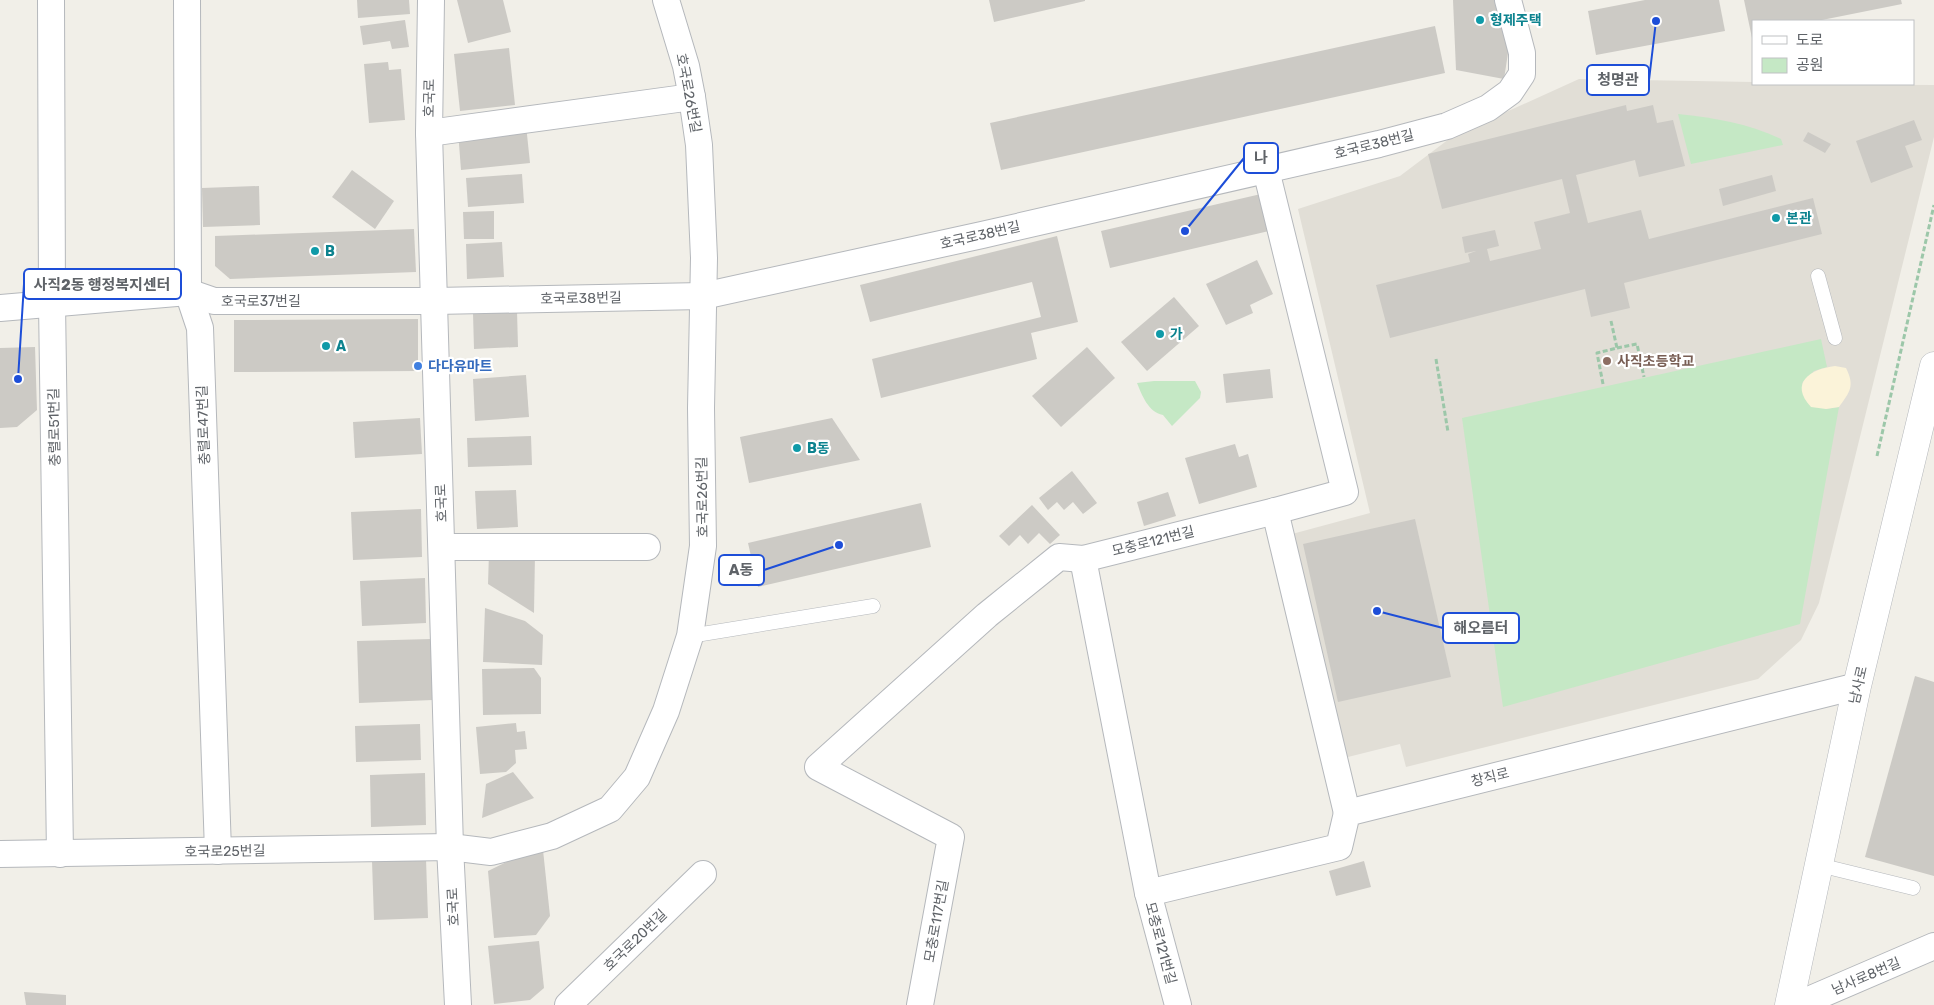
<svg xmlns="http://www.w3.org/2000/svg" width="1934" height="1005" font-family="Rubik,'Noto Sans KR',sans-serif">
<rect width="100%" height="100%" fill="#f1efe8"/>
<path fill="#e1ded6" d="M1579 79 1753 82V84L1934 85V137L1819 603 1801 640 1758 679 1406 767 1400 744 1344 758 1292 534 1370 513 1298 209 1400 176 1453 136Z"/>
<g fill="#c5e8c5">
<path d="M1678 114C1715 118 1748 123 1781 139L1783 145 1691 164Z"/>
<path d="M1821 339 1827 367 1814 371 1802 383 1826 409 1839 407 1800 624 1503 707 1462 418Z"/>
<path d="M1154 381H1195L1201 392 1200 398 1172 426 1163 415C1148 412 1142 395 1137 383Z"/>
</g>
<path fill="#fbf3d9" d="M1835 366 1846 368C1855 386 1850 392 1839 407L1826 409 1811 407C1789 383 1810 369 1835 366Z"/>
<g fill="#cccac5">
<path d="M357 0H409L410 14 358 18Z"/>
<path d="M457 0H503L511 32 468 43Z"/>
<path d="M989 0H1085V1L994 22Z"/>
<path d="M1453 0H1500L1510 40 1504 79 1456 70Z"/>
<path d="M1645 0H1719L1725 31 1596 55 1588 11Z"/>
<path d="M1744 0H1901L1902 4 1817 21H1753L1752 38Z"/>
<path d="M405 20 409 47 392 49 390 41 363 45 360 26Z"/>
<path d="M1435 26 1445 73 1001 170 990 123Z"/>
<path d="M509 48 515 105 460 111 454 54Z"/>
<path d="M388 62 389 70 401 69 405 120 369 123 364 64Z"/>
<path d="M1626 105 1627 111 1653 105 1657 123 1673 120 1685 166 1639 177 1635 160 1576 175 1588 223 1641 210 1649 239 1813 198 1822 234 1624 283 1630 308 1591 317 1585 289 1390 338 1376 285 1470 262 1468 254 1476 251 1465 253 1462 237 1495 230 1499 246 1487 249 1490 261 1541 249 1534 222 1570 213 1562 179 1442 209 1428 154Z"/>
<path d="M1914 120 1922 140 1905 146 1913 167 1871 183 1856 141Z"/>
<path d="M526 125 530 163 461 170 458 131Z"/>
<path d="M1808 132 1831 144 1825 153 1803 141Z"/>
<path d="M352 170 394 201 375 229 332 197Z"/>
<path d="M522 174 524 203 468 207 466 178Z"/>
<path d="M1772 175 1776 191 1723 206 1719 189Z"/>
<path d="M259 186 260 225 203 227 202 188Z"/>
<path d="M1261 194 1269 231 1110 268 1101 231Z"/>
<path d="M494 211V239H464L463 212Z"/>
<path d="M414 229 416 272 230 279 215 266V236Z"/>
<path d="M1057 236 1078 322 1031 333 1037 359 881 398 872 359 1041 317 1032 282 870 322 860 285Z"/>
<path d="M502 242 504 277 467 279 466 244Z"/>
<path d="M1257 260 1273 294 1250 305 1253 313 1226 325 1206 284Z"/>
<path d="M1174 297 1199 326 1147 371 1121 342Z"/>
<path d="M517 311 518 347 474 349 473 313Z"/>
<path d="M418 319V371L234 372V320Z"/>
<path d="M35 347 37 410 17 427 0 428V348Z"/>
<path d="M1087 347 1115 378 1061 427 1032 396Z"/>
<path d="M1270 369 1273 398 1226 403 1223 374Z"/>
<path d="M526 375 529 417 475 421 473 379Z"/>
<path d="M420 418 422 454 355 458 353 422Z"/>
<path d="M832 418 860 460 749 483 740 437Z"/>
<path d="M531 436 532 465 468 467 467 438Z"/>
<path d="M1235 444 1239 457 1248 454 1257 487 1199 504 1185 458Z"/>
<path d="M1072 471 1097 503 1083 514 1073 502 1064 510 1057 502 1048 510 1039 498Z"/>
<path d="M516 490 518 527 477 529 475 491Z"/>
<path d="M1168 492 1176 516 1144 526 1137 502Z"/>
<path d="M921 503 931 547 758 587 748 543Z"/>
<path d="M1032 505 1060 535 1050 544 1039 533 1028 544 1020 535 1009 546 999 536Z"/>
<path d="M421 509 422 557 353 560 351 512Z"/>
<path d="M1415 519 1451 677 1338 702 1303 544Z"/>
<path d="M489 552 535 553 534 613 488 584Z"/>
<path d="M425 578 426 623 362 626 360 581Z"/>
<path d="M485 608 525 621 543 635 542 665 483 662Z"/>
<path d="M431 639 433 700 359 703 357 641Z"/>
<path d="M534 668 541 678V714L483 715 482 669Z"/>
<path d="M1915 676 1934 682V876L1865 857Z"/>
<path d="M516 723 517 732 525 731 527 749 515 750 516 763 506 772 480 774 476 727Z"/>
<path d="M420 724 421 760 356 762 355 726Z"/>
<path d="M513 772 534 798 482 818 486 784Z"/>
<path d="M425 773 426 825 371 827 370 775Z"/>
<path d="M543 850 550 916 536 935 494 938 488 871 529 851Z"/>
<path d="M426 859 428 918 374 920 372 861Z"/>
<path d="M1364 861 1371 887 1336 896 1329 871Z"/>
<path d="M539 941 544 988 530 1000 494 1004 488 946Z"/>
<path d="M24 992 66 995V1005H26Z"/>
</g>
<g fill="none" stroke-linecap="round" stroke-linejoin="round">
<g stroke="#b5b8bc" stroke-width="15">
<g id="service">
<path d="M1818 276 1835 338"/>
<path d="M690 636 873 606"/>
<path d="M1819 865 1913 888"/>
</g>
</g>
<g stroke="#b5b8bc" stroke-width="28">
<g id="minor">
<path d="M51 0 52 303 60 854"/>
<path d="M187 0 188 292 200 328 218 851"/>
<path d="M431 0 429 133 450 847 458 1005"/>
<path d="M429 133 692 97"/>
<path d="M0 308 188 292 214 301H435L703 296 982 235 1379 144 1447 126 1488 108 1510 92 1522 74V53L1508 0"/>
<path d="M1275 511 1347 813"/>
<path d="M442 547H647"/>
<path d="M1083 559 1148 893 1178 1005"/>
<path d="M0 854 450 847 491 852 552 836 610 809 637 777 666 711 690 636 703 546 701 408 704 258 699 145 692 97 686 66 666 0"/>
<path d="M1148 893 1339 847 1347 813 1857 686"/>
<path d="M568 1005 703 874"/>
<path d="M920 1005 951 837 818 767 987 615 1059 557 1083 559 1275 511 1345 492 1266 170"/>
<path d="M1797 1005 1934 946"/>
</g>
</g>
<g stroke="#b5b8bc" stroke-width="29">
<path id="tertiary" d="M1789 1005 1857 686 1934 366"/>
</g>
<g stroke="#9cc7a9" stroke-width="3" stroke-dasharray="5 2.5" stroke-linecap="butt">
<path d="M1617 348 1637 344 1644 377"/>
<path d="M1436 359 1448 432"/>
<path d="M1603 384 1597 353 1617 348 1611 321"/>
<path d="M1877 456 1934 205"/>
</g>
<use href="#service" stroke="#fff" stroke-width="14"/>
<use href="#minor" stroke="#fff" stroke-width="26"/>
<use href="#tertiary" stroke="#fff" stroke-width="28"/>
</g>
<g fill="#0f9aa8" stroke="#fff" stroke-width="2">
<circle cx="1480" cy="20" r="5"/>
<circle cx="1776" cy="218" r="5"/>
<circle cx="315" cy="251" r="5"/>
<circle cx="1160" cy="334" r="5"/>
<circle cx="326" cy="346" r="5"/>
<circle cx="797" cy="448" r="5"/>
</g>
<circle fill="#8d6e63" stroke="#fff" stroke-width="2" cx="1607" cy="361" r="5"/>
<circle fill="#3f7fe0" stroke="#fff" stroke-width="2" cx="418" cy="366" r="5"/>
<g text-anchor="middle" stroke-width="4.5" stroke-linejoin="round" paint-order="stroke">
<g font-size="14" font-weight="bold" fill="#0d838f" stroke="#fff" text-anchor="start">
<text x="1490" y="25">형제주택</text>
<text x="1786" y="223">본관</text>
<text x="325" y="256">B</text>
<text x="1170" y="339">가</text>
<text x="336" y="351">A</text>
<text x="807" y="453">B동</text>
</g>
<g font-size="14" fill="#5f6368" stroke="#fff">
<text transform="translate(689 93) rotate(79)" y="5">호국로26번길</text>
<text transform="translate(429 98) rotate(-89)" y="5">호국로</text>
<text transform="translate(1374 144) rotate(-14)" y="5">호국로38번길</text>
<text transform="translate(980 235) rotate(-13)" y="5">호국로38번길</text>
<text transform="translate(581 298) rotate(-1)" y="5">호국로38번길</text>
<text x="261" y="306">호국로37번길</text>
<text transform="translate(203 425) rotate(-92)" y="5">충렬로47번길</text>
<text transform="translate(54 427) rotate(-91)" y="5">충렬로51번길</text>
<text transform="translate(702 497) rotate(-91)" y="5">호국로26번길</text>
<text transform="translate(441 503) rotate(-92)" y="5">호국로</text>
<text transform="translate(1153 541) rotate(-14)" y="5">모충로121번길</text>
<text transform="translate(1858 685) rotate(-77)" y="5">남사로</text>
<text transform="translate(1490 777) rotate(-14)" y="5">창직로</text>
<text transform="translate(225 851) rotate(-1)" y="5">호국로25번길</text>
<text transform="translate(453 907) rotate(-93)" y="5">호국로</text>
<text transform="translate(936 921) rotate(-80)" y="5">모충로117번길</text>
<text transform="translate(635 940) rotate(-44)" y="5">호국로20번길</text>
<text transform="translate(1161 943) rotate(75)" y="5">모충로121번길</text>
<text transform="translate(1866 976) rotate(-23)" y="5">남사로8번길</text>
</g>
<g font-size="14" font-weight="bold" fill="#785e54" stroke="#fff" text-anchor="start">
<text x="1617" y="366">사직초등학교</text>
</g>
<g font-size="14" font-weight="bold" fill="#366cbe" stroke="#fff" text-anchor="start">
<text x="428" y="371">다다유마트</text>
</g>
</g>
<path fill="none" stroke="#1d4ed8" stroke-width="2" d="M1656 21L1649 80M1185 231L1244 158M18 379L24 284M839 545L764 570M1377 611L1443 628"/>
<g fill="#1d4ed8" stroke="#fff" stroke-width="2">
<circle cx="1656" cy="21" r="5"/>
<circle cx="1185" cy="231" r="5"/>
<circle cx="18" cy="379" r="5"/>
<circle cx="839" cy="545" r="5"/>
<circle cx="1377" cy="611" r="5"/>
</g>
<g fill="#fff" stroke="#1d4ed8" stroke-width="2">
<rect x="1587" y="65" width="62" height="30" rx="5"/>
<rect x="1244" y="143" width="34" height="30" rx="5"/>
<rect x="24" y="269" width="157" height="30" rx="5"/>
<rect x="719" y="555" width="45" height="30" rx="5"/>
<rect x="1443" y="613" width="76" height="30" rx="5"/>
</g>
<g font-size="15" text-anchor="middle" font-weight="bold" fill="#5f6368">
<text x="1618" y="85">청명관</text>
<text x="1261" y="163">나</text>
<text x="102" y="290">사직2동 행정복지센터</text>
<text x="741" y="575">A동</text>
<text x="1481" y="633">해오름터</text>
</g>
<rect x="1752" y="20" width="162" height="65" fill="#ffffff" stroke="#bfc1c3"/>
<rect x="1762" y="36" width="25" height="8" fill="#ffffff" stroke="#bfc1c3"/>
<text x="1796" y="45" font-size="15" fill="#5f6368">도로</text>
<rect x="1762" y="58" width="25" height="15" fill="#c5e8c5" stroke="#bfc1c3"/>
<text x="1796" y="70" font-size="15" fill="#5f6368">공원</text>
</svg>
